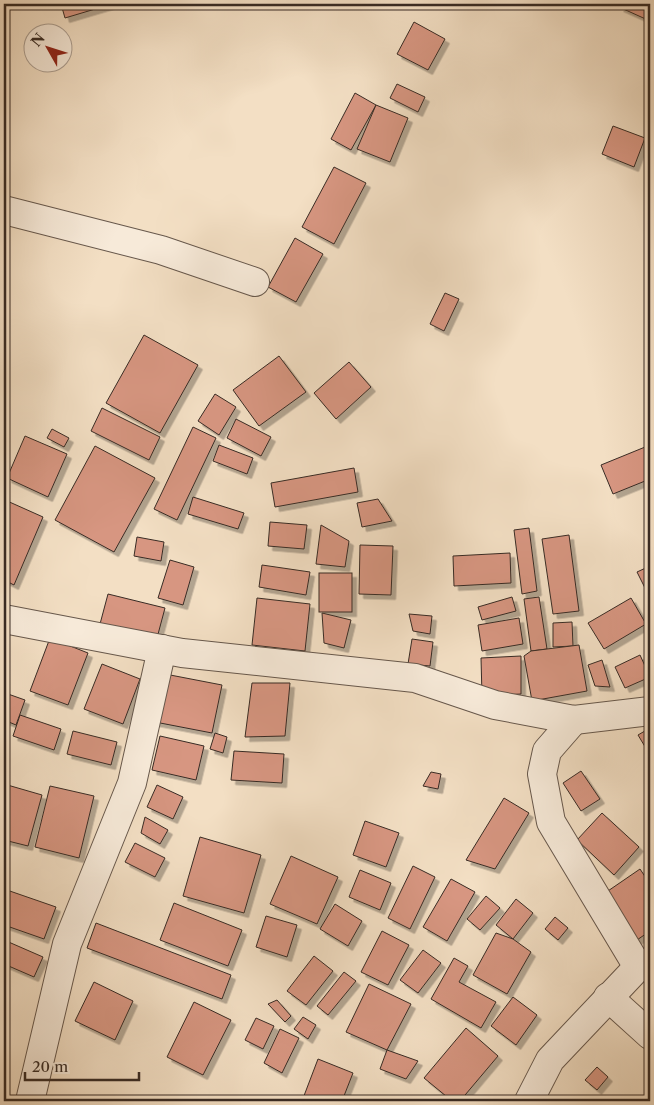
<svg xmlns="http://www.w3.org/2000/svg" width="654" height="1105" font-family="'Libre Caslon Text',serif">
<defs>
<filter id="shadow"><feDropShadow dx="4.5" dy="4.5" stdDeviation="0" flood-color="#0004"/></filter>
</defs>
<rect width="100%" height="100%" fill="#f3dfc4"/>
<filter id="stains"><feTurbulence type="fractalNoise" baseFrequency=".004" numOctaves="4"/><feColorMatrix values="0 0 0 0 .2 0 0 0 0 .09 0 0 0 0 .02 0 0 0 .5 -.17"/></filter>
<radialGradient id="worn" r=".72"><stop offset=".6" stop-color="#630" stop-opacity="0"/><stop offset="1" stop-color="#630" stop-opacity=".3"/></radialGradient>
<g fill="#d79681" stroke="#382b24" filter="url(#shadow)">
<path d="M61 4H112L65 18Z"/>
<path d="M622 4H650V21L619 7Z"/>
<path d="M414 22 445 39 428 70 397 54Z"/>
<path d="M397 84 425 97 418 112 390 98Z"/>
<path d="M355 93 376 105 351 150 331 139Z"/>
<path d="M376 105 408 118 390 162 357 149Z"/>
<path d="M613 126 645 138 634 167 602 154Z"/>
<path d="M334 167 366 183 334 244 302 227Z"/>
<path d="M295 238 323 254 296 302 268 287Z"/>
<path d="M445 293 459 299 444 331 430 324Z"/>
<path d="M144 335 198 365 160 433 106 403Z"/>
<path d="M279 356 306 392 259 426 233 390Z"/>
<path d="M349 362 371 387 336 419 314 393Z"/>
<path d="M215 394 236 407 219 435 198 421Z"/>
<path d="M102 408 160 437 149 460 91 431Z"/>
<path d="M236 419 271 437 261 456 227 438Z"/>
<path d="M193 427 216 438 177 520 154 509Z"/>
<path d="M52 429 69 438 64 447 47 438Z"/>
<path d="M25 436 67 454 48 497 7 478Z"/>
<path d="M219 445 253 458 247 474 213 461Z"/>
<path d="M650 445V479L613 494 601 465Z"/>
<path d="M95 446 155 478 114 552 55 520Z"/>
<path d="M354 468 358 492 275 507 271 483Z"/>
<path d="M193 497 244 513 238 529 188 514Z"/>
<path d="M378 499 392 521 362 527 357 503Z"/>
<path d="M5 500 43 517 14 585 4 580Z"/>
<path d="M270 522 307 525 304 549 268 546Z"/>
<path d="M321 525 349 541 345 567 316 564Z"/>
<path d="M529 528 537 591 522 594 514 530Z"/>
<path d="M569 535 579 611 553 614 542 539Z"/>
<path d="M137 537 164 542 161 561 134 556Z"/>
<path d="M360 545 393 546 391 595 359 594Z"/>
<path d="M510 553 511 583 454 586 453 556Z"/>
<path d="M170 560 194 567 183 605 158 598Z"/>
<path d="M262 565 310 572 306 595 259 587Z"/>
<path d="M650 566V598L637 572Z"/>
<rect x="319" y="573" width="33" height="39"/>
<path d="M108 594 165 608 157 638 100 624Z"/>
<path d="M512 597 516 611 482 620 478 607Z"/>
<path d="M539 597 547 649 531 651 524 599Z"/>
<path d="M257 598 310 604 305 651 252 645Z"/>
<path d="M631 598 646 624 604 649 588 623Z"/>
<path d="M322 613 351 620 344 648 324 643Z"/>
<path d="M409 614 432 616 430 634 413 631Z"/>
<path d="M519 618 523 644 482 651 478 625Z"/>
<path d="M572 622 573 646 553 647V623Z"/>
<path d="M50 638 88 653 68 705 30 691Z"/>
<path d="M412 639 433 642 430 666 408 664Z"/>
<path d="M579 645 587 691 532 701 524 656 531 651Z"/>
<path d="M640 655 650 677 625 688 615 667Z"/>
<path d="M521 656V694L482 696 481 658Z"/>
<path d="M602 660 610 687 595 686 588 665Z"/>
<path d="M102 664 140 679 123 724 84 709Z"/>
<path d="M165 674 222 685 212 733 155 722Z"/>
<path d="M252 683H290L285 736 245 737Z"/>
<path d="M8 694 25 700 16 725 4 720V705Z"/>
<path d="M20 715 61 729 54 750 13 736Z"/>
<path d="M650 728V749L647 750 638 735Z"/>
<path d="M73 731 117 742 111 765 67 754Z"/>
<path d="M215 733 227 737 223 753 210 749Z"/>
<path d="M160 736 204 746 196 780 152 770Z"/>
<path d="M234 751 284 754 282 783 231 780Z"/>
<path d="M581 771 600 799 581 811 563 783Z"/>
<path d="M431 772 441 774 438 789 423 786Z"/>
<path d="M4 784 42 795 28 846 4 840Z"/>
<path d="M157 785 183 797 173 819 147 807Z"/>
<path d="M50 786 94 796 79 858 35 847Z"/>
<path d="M504 798 529 813 495 869 466 860Z"/>
<path d="M602 813 639 847 614 875 577 840Z"/>
<path d="M145 817 168 830 160 844 141 833Z"/>
<path d="M365 821 399 833 386 867 353 855Z"/>
<path d="M200 837 261 855 244 913 183 896Z"/>
<path d="M135 843 165 858 155 877 125 862Z"/>
<path d="M291 856 338 877 317 924 270 904Z"/>
<path d="M413 866 435 877 410 929 388 918Z"/>
<path d="M640 869 650 884V931L637 940 605 893Z"/>
<path d="M360 870 391 883 380 910 349 897Z"/>
<path d="M451 879 475 892 447 941 423 927Z"/>
<path d="M4 889 56 907 44 939 4 925Z"/>
<path d="M486 896 500 908 480 930 467 919Z"/>
<path d="M516 899 533 913 513 939 496 925Z"/>
<path d="M174 903 242 930 228 966 160 940Z"/>
<path d="M335 904 362 921 348 946 320 929Z"/>
<path d="M266 916 297 925 287 957 256 947Z"/>
<path d="M555 917 568 928 558 940 545 929Z"/>
<path d="M96 923 231 975 222 999 87 948Z"/>
<path d="M382 931 409 945 388 985 361 972Z"/>
<path d="M496 933 513 939 531 952 507 994 473 975Z"/>
<path d="M4 940 43 957 34 977 4 964Z"/>
<path d="M423 950 441 963 418 993 400 980Z"/>
<path d="M314 956 333 971 306 1005 287 991Z"/>
<path d="M454 958 468 966 459 982 496 1002 481 1028 431 999Z"/>
<path d="M344 972 356 981 328 1015 317 1006Z"/>
<path d="M94 982 133 1001 115 1040 75 1021Z"/>
<path d="M369 984 411 1004 387 1050 346 1032Z"/>
<path d="M513 997 537 1015 516 1045 491 1026Z"/>
<path d="M277 1000 291 1016 285 1022 268 1004Z"/>
<path d="M194 1002 231 1020 203 1075 167 1057Z"/>
<path d="M303 1017 316 1025 308 1039 294 1029Z"/>
<path d="M256 1018 274 1026 263 1049 245 1040Z"/>
<path d="M466 1028 498 1056 460 1101H452L424 1078Z"/>
<path d="M280 1029 299 1038 282 1073 264 1063Z"/>
<path d="M387 1050 418 1061 406 1079 380 1069Z"/>
<path d="M318 1059 353 1073 342 1101H302Z"/>
<path d="M597 1067 608 1077 597 1090 585 1080Z"/>
</g>
<g fill="none" stroke-linecap="round" stroke-linejoin="round">
<g stroke="#67584c" stroke-width="30">
<g id="minor">
<path d="M4 210 161 250 255 282"/>
<path d="M4 619 182 653 415 678 495 705 574 720 650 711"/>
<path d="M574 720 547 751 542 774 551 822 638 967"/>
<path d="M608 997 650 1035"/>
<path d="M30 1101 67 944 132 783 162 649"/>
<path d="M529 1101 550 1060 638 967 650 962"/>
</g>
</g>
<use href="#minor" stroke="#f7ead9" stroke-width="28"/>
</g>
<rect width="654" height="1105" fill="none" stroke="#f3dfc4" stroke-width="20"/>
<rect x="5" y="5" width="644" height="1095" fill="none" stroke="#382b24" stroke-width="2.5"/>
<rect x="10" y="10" width="634" height="1085" fill="none" stroke="#382b24"/>
<g transform="translate(48 48) rotate(309)"><circle r="24" fill="#f7ead9" stroke="#ab9e91"/>
<path d="M0-4L9 19L0 12L-9 19Z" fill="#8f2418"/>
<text y="-8" font-size="14" font-weight="bold" text-anchor="middle" fill="#382b24">N</text>
</g>
<path d="M25 1072v8h114v-8" fill="none" stroke="#382b24" stroke-width="2.5"/>
<text x="32" y="1072" font-size="15" fill="#382b24" stroke="#f7ead9" stroke-width="4" paint-order="stroke">20 m</text>
<rect width="100%" height="100%" filter="url(#stains)"/>
<rect width="100%" height="100%" fill="url(#worn)"/>
</svg>
